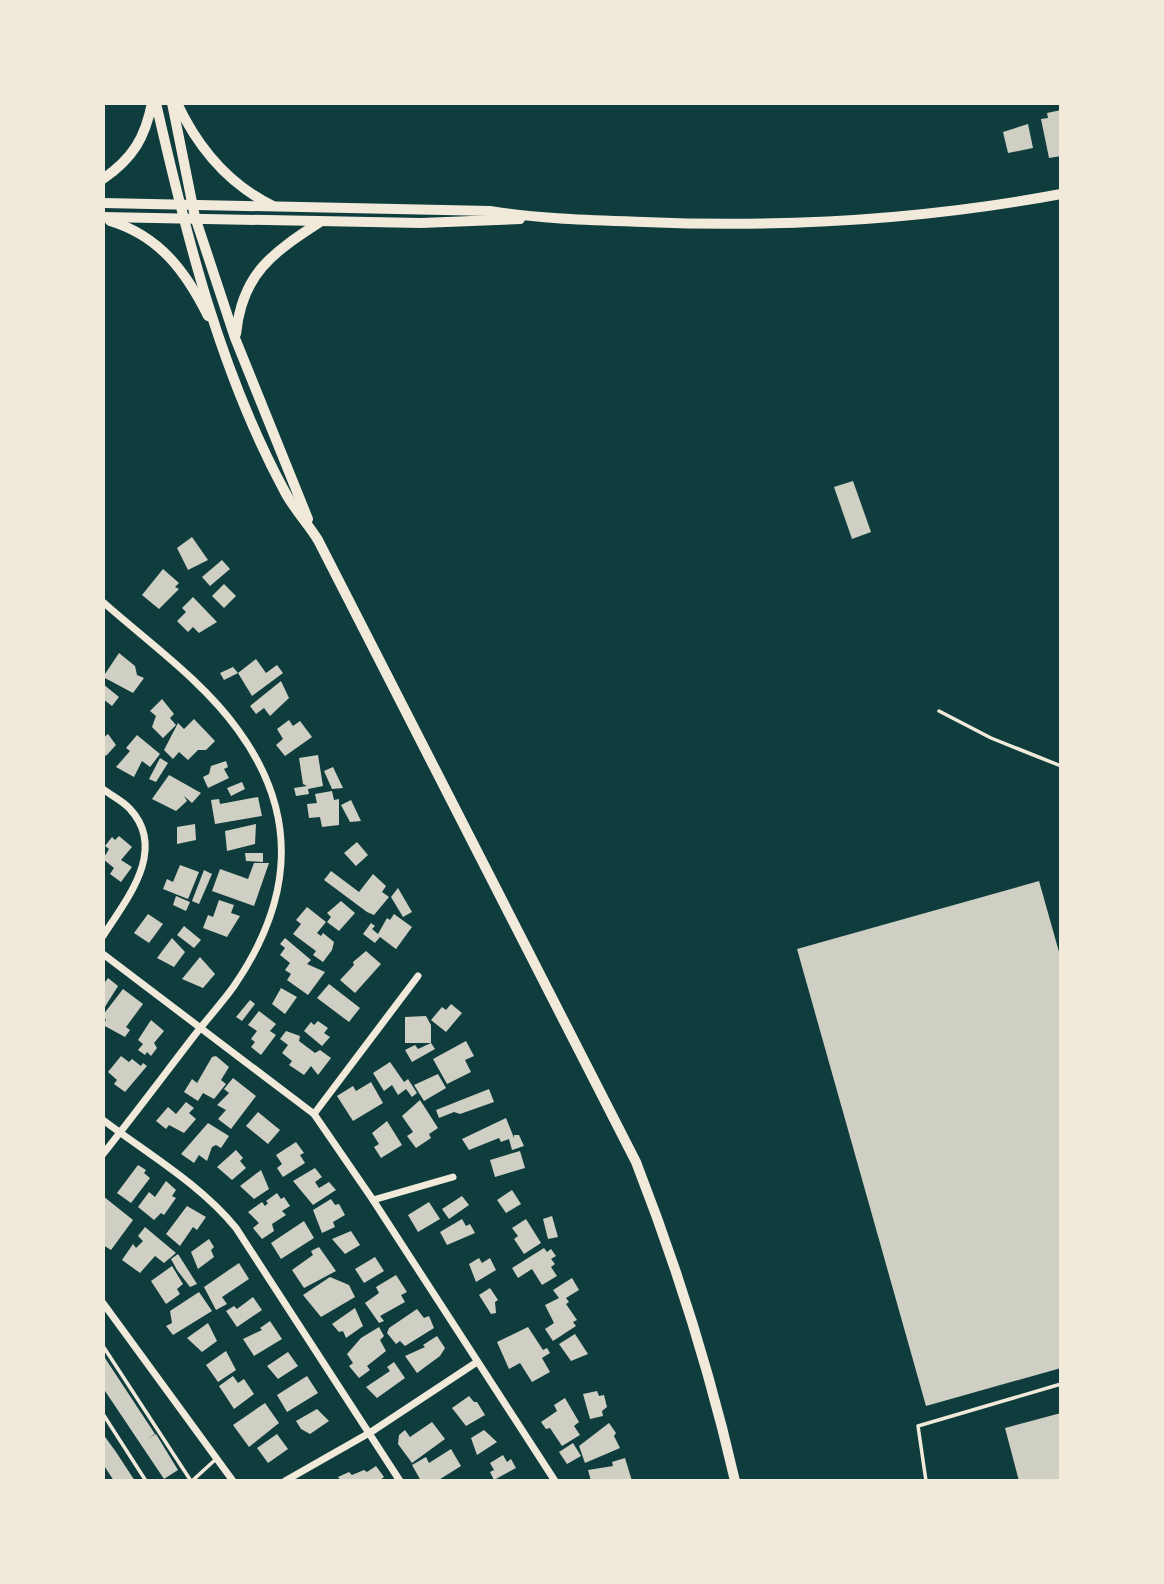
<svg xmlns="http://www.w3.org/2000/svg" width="1164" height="1584" font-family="'IBM Plex Sans',sans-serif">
<rect width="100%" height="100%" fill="#0f3d3e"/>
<g fill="#cfcfc3">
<path d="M1061 110V156L1049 158 1041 119 1048 118 1047 113Z"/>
<path d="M1028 124 1033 148 1008 153 1003 132Z"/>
<path d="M853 481 871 532 852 539 834 487Z"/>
<path d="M192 537 208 560 188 570 177 548Z"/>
<path d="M222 560 230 569 210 586 202 577Z"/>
<path d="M163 569 179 583 175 587 179 589 159 609 142 595Z"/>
<path d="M224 584 236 596 224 608 212 596Z"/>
<path d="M193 597 217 622 199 633 193 627 188 632 177 621 186 612 182 608Z"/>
<path d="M119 653 135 666 137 675 144 678 133 693 103 677Z"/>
<path d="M256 659 266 673 277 665 283 673 252 696 238 673 224 680 220 673 233 667 238 673Z"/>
<path d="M281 681 289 698 270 716 264 708 256 714 250 706Z"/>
<path d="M103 684 119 697 112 706 103 699Z"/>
<path d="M162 699 174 714 170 718 176 725 163 738 152 727 156 716 150 711Z"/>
<path d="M194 719 215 741 206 750H198L188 760 179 752 173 759 164 750 178 723 184 729Z"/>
<path d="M289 720 293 726 300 721 312 737 285 756 276 745 283 739 277 729Z"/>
<path d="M108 734 116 745 106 756 103 753V738Z"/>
<path d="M137 735 160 754 150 767 142 761 134 777 116 767 130 751 126 748Z"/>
<path d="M318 755 323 786 308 789 309 794 296 796 294 788 307 786 303 784 299 758Z"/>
<path d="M160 758 168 763 156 782 149 779Z"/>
<path d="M226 761 228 767 224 769 229 778 208 788 203 777 209 774 211 766Z"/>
<path d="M333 767 343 788 332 789 324 771Z"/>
<path d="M169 775 201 793 192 803 184 796 187 801 176 811 152 799Z"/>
<path d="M242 782 245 789 231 796 227 788Z"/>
<path d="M332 791 334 800 339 799V825L322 827 320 817 309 818 307 804 317 803 315 794Z"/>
<path d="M258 797 262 816 215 824 211 800 219 799 220 804Z"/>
<path d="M351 800 361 821 350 822 341 805Z"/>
<path d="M195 824 196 840 177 844V827Z"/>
<path d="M256 824 255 844 227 851 225 831Z"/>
<path d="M119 836 132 847 121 860 132 867 121 882 110 874 114 868 103 859 109 849 105 846 112 837 115 840Z"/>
<path d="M357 842 368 855 356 866 344 853Z"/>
<path d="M245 853H263V862L246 861Z"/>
<path d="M254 863H269L254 906 212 891 220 869 248 879Z"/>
<path d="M180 865 199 872 188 899 163 889 167 879 173 882Z"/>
<path d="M204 870 212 874 199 904 192 901Z"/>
<path d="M331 871 359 892 373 874 386 886 382 892 389 897 374 915 367 912 324 880Z"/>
<path d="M1039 881 1061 959V1368L926 1406 797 949Z"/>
<path d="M398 888 412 912 403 917 391 897Z"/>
<path d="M176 896 190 902 186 911 173 905Z"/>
<path d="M219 900 234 905 231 913 240 916 227 937 203 928 208 915 213 917Z"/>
<path d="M341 901 355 913 339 931 327 922 331 917 327 913Z"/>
<path d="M307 907 326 922 317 933 321 936 323 933 334 942 332 950 323 962 313 955 316 951 293 934 301 924 296 920Z"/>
<path d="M148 914 163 924 149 943 134 933Z"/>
<path d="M394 914 412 927 396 949 380 937 375 943 363 934 371 923 375 926 372 929 378 934 387 918 390 920Z"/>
<path d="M184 926 201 940 194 948 177 935Z"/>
<path d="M172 938 185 952 174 967 157 958Z"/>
<path d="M285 938 311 960 307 964 325 972 308 995 287 980 291 974 285 970 290 963 280 955 285 948 280 944Z"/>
<path d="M366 951 381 964 355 993 340 980 354 965 353 962Z"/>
<path d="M200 957 215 974 203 988 182 979Z"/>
<path d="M108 978 118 986 103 1010V985Z"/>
<path d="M329 984 360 1008 349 1022 317 998Z"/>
<path d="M281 988 297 997 285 1014 272 1004Z"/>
<path d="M123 989 143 1004 126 1027 130 1030 125 1037 103 1025 106 1020 103 1015Z"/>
<path d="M250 1000 255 1004 242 1021 236 1017Z"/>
<path d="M451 1004 462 1013 446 1032 431 1020 442 1007 446 1010Z"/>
<path d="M259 1011 276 1024 270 1031 276 1035 261 1055 251 1047 255 1042 251 1039 257 1031 248 1025Z"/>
<path d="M426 1016 431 1025V1043H405V1017Z"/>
<path d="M151 1020 164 1031 154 1043 157 1048 151 1056 147 1052 145 1055 138 1050 143 1044 138 1040Z"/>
<path d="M318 1021 328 1028 324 1033 330 1037 322 1046 304 1031 311 1022 314 1025Z"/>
<path d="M286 1031 300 1036 299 1041 315 1053 320 1050 331 1058 318 1075 311 1066 304 1075 289 1065 292 1061 282 1053 288 1045 280 1039Z"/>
<path d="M466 1041 474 1056 465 1060 471 1072 447 1084 433 1059Z"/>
<path d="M431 1043 435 1049 412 1062 405 1050 415 1045 418 1049Z"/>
<path d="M121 1056 129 1062 132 1059 141 1066 143 1063 147 1066 125 1092 114 1084 117 1080 108 1072Z"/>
<path d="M216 1056 229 1067 221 1080 226 1084 214 1099 203 1093 198 1101 184 1092 192 1079 197 1083 212 1057Z"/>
<path d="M390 1062 404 1082 408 1079 417 1093 412 1097 406 1089 398 1095 392 1085 384 1091 373 1073Z"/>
<path d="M438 1074 446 1088 424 1101 414 1085Z"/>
<path d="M233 1078 256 1096 231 1129 218 1119 226 1110 217 1105 229 1093 224 1089Z"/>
<path d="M371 1082 383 1103 353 1121 337 1096 353 1086 356 1091Z"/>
<path d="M489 1089 494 1102 460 1114 454 1112 439 1118 436 1110Z"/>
<path d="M420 1100 438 1128 429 1134 431 1138 416 1148 407 1136 413 1132 402 1116Z"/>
<path d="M186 1102 194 1108 189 1113 196 1119 184 1133 169 1125 166 1129 156 1121 168 1107 176 1114Z"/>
<path d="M258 1112 280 1130 268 1144 246 1126Z"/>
<path d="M506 1118 514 1138V1135H519L524 1146 512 1150 509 1139 501 1142 499 1138 469 1150 462 1139Z"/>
<path d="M387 1121 402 1145 381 1158 374 1147 379 1144 372 1133Z"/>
<path d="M208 1123 229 1136 221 1148 216 1145 212 1147 207 1161 199 1155 194 1163 181 1154Z"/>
<path d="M296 1142 304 1153 300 1155 305 1163 283 1177 277 1168 282 1164 276 1155Z"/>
<path d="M236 1150 243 1158 240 1161 246 1168 232 1180 217 1167Z"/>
<path d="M520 1151 525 1168 495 1177 490 1160Z"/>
<path d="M138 1165 146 1170 144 1173 150 1178 131 1203 117 1193Z"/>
<path d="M315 1168 322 1177 315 1182 319 1188 329 1182 336 1190 313 1205 293 1181Z"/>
<path d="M261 1170 269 1189 254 1199 240 1186Z"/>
<path d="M166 1181 176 1190 172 1196 176 1198 164 1215 161 1213 154 1220 138 1207 149 1192 155 1197Z"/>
<path d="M512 1190 521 1204 506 1213 497 1200Z"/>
<path d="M277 1193 281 1199 284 1197 290 1206 282 1211 286 1215 272 1224 274 1231 262 1239 253 1228 259 1223 248 1212 262 1202 265 1206 268 1203 266 1201Z"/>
<path d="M103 1196 133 1220 111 1250 103 1245Z"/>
<path d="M462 1196 469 1205 449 1219 442 1209Z"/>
<path d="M331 1199 335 1205 339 1204 345 1215 333 1222 335 1227 322 1233 313 1210Z"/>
<path d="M429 1202 440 1219 418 1232 408 1215Z"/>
<path d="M187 1206 206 1217 197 1230 193 1227 180 1246 166 1234Z"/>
<path d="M552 1216 558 1237 548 1239 543 1219Z"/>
<path d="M462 1219 466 1226 470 1224 475 1233 447 1245 440 1232Z"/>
<path d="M526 1219 541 1243 524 1254 514 1239 518 1236 512 1228Z"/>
<path d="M304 1221 314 1238 281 1259 271 1243Z"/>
<path d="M145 1227 176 1253 164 1263 155 1256 140 1273 122 1260 133 1244 136 1248 143 1241 138 1236Z"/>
<path d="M351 1231 360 1245 345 1254 332 1239Z"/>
<path d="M209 1239 214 1247 211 1250 214 1257 198 1269 191 1252Z"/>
<path d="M319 1247 336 1271 304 1288 292 1270 313 1255 311 1251Z"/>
<path d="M544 1248 547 1252 551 1249 556 1256 551 1259 555 1264 551 1267 557 1276 542 1285 532 1269 518 1278 512 1268Z"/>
<path d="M178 1254 185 1265 197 1284 190 1287 177 1270 171 1259Z"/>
<path d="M375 1257 384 1271 364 1283 355 1269Z"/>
<path d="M479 1258 482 1263 490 1258 496 1270 476 1282 469 1264Z"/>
<path d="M239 1263 249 1279 222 1297 227 1304 216 1310 204 1287Z"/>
<path d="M172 1266 183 1284 177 1289 180 1294 166 1304 151 1281Z"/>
<path d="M396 1275 407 1292 401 1295 405 1302 380 1316 384 1321 379 1323 365 1303 379 1293 376 1287Z"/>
<path d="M330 1277 349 1285 355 1297 321 1317 303 1295Z"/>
<path d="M572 1278 579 1290 566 1298 569 1302 566 1304 577 1320 573 1322 576 1326 553 1341 545 1329 554 1323 545 1305 559 1298 553 1290Z"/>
<path d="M490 1288 498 1300 495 1302 496 1313 491 1314 479 1295Z"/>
<path d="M199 1292 212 1311 173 1335 166 1326 172 1323 170 1311Z"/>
<path d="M253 1297 262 1310 237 1327 226 1311 234 1306 237 1309Z"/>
<path d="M355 1308 363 1326 346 1338 343 1331 339 1332 332 1324Z"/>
<path d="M417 1309 424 1318 429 1316 434 1328 405 1346 400 1341 396 1344 387 1333 389 1328Z"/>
<path d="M270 1321 282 1339 254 1356 243 1339 262 1330 260 1328Z"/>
<path d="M208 1323 217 1341 202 1352 187 1338Z"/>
<path d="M379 1327 384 1336 380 1340 386 1351 367 1366 370 1370 359 1378 349 1366 353 1363 347 1354 361 1338Z"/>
<path d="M528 1327 543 1350 547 1348 550 1353 542 1358 550 1372 532 1382 520 1363 509 1369 497 1342Z"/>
<path d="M575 1334 588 1354 571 1361 559 1344Z"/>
<path d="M437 1336 445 1348 440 1356 417 1373 405 1356 425 1347 423 1345Z"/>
<path d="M226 1351 236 1370 218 1382 206 1365Z"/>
<path d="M288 1352 298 1366 278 1379 267 1366Z"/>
<path d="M103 1355 155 1434 147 1439 156 1434 178 1470 164 1479 103 1388Z"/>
<path d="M394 1362 405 1378 377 1398 366 1387 390 1371 387 1367Z"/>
<path d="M233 1376 238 1383 244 1379 254 1394 234 1409 219 1386Z"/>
<path d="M307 1376 318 1393 287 1412 277 1395Z"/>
<path d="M597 1391 599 1396 604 1395 607 1407 602 1411 603 1416 590 1419 583 1394Z"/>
<path d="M469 1396 474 1402H477L485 1415 466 1426 452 1408Z"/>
<path d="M565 1398 579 1422 574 1426 580 1435 562 1446 550 1428 546 1429 541 1422 557 1411 554 1405Z"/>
<path d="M265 1403 279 1423 249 1447 233 1425Z"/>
<path d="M317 1409 329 1421 310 1434 301 1429 296 1421Z"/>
<path d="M1061 1413V1481H1019L1005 1428Z"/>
<path d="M432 1422 445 1439 412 1463 398 1444 399 1435 405 1430 410 1437Z"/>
<path d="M609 1423 616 1433 614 1436 620 1448 585 1463 579 1446Z"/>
<path d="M484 1430 497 1442 477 1455 471 1438Z"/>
<path d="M103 1434 116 1452 135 1481H114L103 1464Z"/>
<path d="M277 1434 288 1449 268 1463 257 1448Z"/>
<path d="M573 1443 581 1456 567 1464 559 1452Z"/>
<path d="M451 1449 461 1466 437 1481H421L412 1465 426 1457 429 1463Z"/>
<path d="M503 1455 507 1462 511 1459 516 1468 494 1480 490 1472 494 1470 490 1463Z"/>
<path d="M625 1458 632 1481H591L588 1470 613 1466 612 1462Z"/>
<path d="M376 1466 384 1477 379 1481H341L338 1477 349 1472 352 1475 364 1470 367 1472Z"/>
</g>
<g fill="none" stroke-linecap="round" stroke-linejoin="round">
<g stroke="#f1e9da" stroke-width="3.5">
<path d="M939 711 991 738 1061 766"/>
<path d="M103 1346 191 1481"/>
<path d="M103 1414 146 1481"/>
<path d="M192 1481 216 1459"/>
<path d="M926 1481 918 1426 1061 1384"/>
</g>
<g stroke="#f1e9da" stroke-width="7">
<path d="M103 602C148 642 203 681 238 730 300 815 293 900 234 986 222 1003 207 1019 194 1036 164 1075 134 1115 103 1154"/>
<path d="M103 789C112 796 123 801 130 809 168 850 126 900 103 936"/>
<path d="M103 954 314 1114 373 1200 555 1481"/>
<path d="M314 1114 418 976"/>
<path d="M103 1120C148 1154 200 1184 236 1228L400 1481"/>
<path d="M373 1200 453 1177"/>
<path d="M103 1303 233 1481"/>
<path d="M285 1481 371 1432 477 1362"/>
</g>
<g stroke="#f1e9da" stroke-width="10">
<path d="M156 103C186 235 220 372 285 492 294 509 308 524 318 540L636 1162C677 1267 710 1372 735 1481"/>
<path d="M172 103 195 217 235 338 308 519"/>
<path d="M177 103C198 148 228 184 273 206"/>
<path d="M103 179C133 158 145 138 152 103"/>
<path d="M103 203 490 211C541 219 592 220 644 222 785 228 922 220 1061 194"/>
<path d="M103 217 421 223 520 219"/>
<path d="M110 221C160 236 186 272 208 316"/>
<path d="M236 334C242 274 272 253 320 222"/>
</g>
</g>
<rect width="1164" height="1584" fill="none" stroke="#f1e9da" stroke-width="210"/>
</svg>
